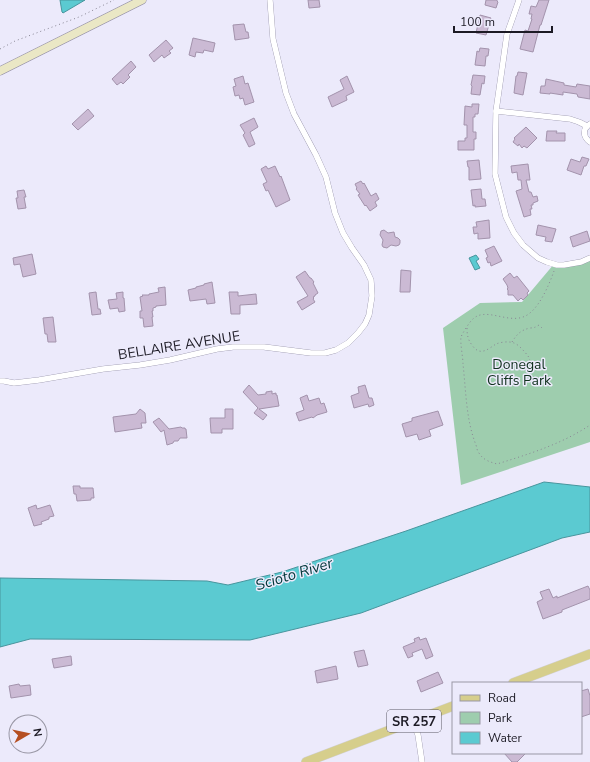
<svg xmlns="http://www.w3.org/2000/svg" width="590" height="762" font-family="'Nunito Sans',sans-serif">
<rect width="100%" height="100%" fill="#eceafb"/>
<path fill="#9ecdae" d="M590 258V442L461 485 443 328 480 303 522 302 554 264Z"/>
<g fill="#5bcad1" stroke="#48959d">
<path d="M60 0H85L63 13 62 12Z"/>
<path d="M476 255 479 259 476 261 480 268 475 270 469 258Z"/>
<path d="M544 482 590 487V532L562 538 361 613 250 640 30 639 0 647V578L207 581 228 585 282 572 406 531Z"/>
</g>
<g fill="#cbbad4" stroke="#a393ac">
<path d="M308 0H319L320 7 309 8Z"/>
<path d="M486 0H497V1L498 2 496 8 485 5Z"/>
<path d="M539 0H549L541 25H540L533 52 520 49 525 30 528 31 532 19H531L532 14H529L531 6 536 7Z"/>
<path d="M480 15 491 18 486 35 476 33Z"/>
<path d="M244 24 246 32H248L249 38 235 40 233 25Z"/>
<path d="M193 38 215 43 213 52 204 50 203 53 196 52 195 57 189 55Z"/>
<path d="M166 40 173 48 169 51 171 53 164 58 162 55 154 62 149 55Z"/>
<path d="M480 48 489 49 488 56H486L485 66 475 65 477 51 479 52Z"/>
<path d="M131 61 136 67 128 75 130 77 123 84 121 82 117 85 112 79Z"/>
<path d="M518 72 527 73 523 95 514 93 516 76H517Z"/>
<path d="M473 75 485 76 484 84 482 83 480 95 471 94 472 86 471 85Z"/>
<path d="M243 76 245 84 248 83 254 102 245 105 243 98 240 99 239 95 235 96 233 87 236 86 234 79Z"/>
<path d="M347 76 354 92 346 96 347 100 332 107 328 97 344 89 340 80Z"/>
<path d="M546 79 564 83V85L576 87 577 84 590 86V99L578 97 577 94 563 92V95L550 93V94L540 93 541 86H545Z"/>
<path d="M472 104H479L478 114H475V117H473V132H476V139H474V150H458V141H465V138H467V125H464L465 106 472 107Z"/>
<path d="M88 109 94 116 78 130 72 124Z"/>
<path d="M254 118 258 127 250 132 255 144 249 147 243 135 245 133 240 125Z"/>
<path d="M526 127 537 138 527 148 524 146 522 148 519 144 518 146 513 142 515 139 514 138Z"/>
<path d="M547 131H557L556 133H565V141H546Z"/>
<path d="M582 157 589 159 586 166H584L581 175 567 170 571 159 580 162Z"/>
<path d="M479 160 481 179 469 180V167H468L467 161Z"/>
<path d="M528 164 530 180H526L529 192H531L533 197 537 196 538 201 533 203V205H531L532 209H530L531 215 524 217 516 191 522 189 521 180H518L517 172 512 173 511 166Z"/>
<path d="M266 166 268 169 275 166 280 177 281 176 290 200 276 207 268 190 266 191 263 184 267 182 261 169Z"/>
<path d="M361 181 363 184 364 183 371 196 376 193 379 199 375 202 377 206 370 211 366 205 365 206 358 195 360 194 356 189 357 188 355 184Z"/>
<path d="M481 189 482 199H485L486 206 475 207V205L473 206 471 190Z"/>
<path d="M24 190 26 197H24L26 208 18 209 16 198H18L17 191Z"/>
<path d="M489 220 490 238 478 239V233L474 234 473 227H477L476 222Z"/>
<path d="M538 225 556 229 552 242 545 241 546 237 536 235Z"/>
<path d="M384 230 388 233 394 232 395 237 398 238 400 240V243L399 245 396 246 391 245 387 248 383 247 382 245 383 240 380 235 381 231Z"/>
<path d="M587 231 590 241 573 247 570 237Z"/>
<path d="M494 246 502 261 491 266 490 262 488 263 486 258 488 257 485 250Z"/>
<path d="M32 254 36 274 23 277 20 264 14 265 13 258Z"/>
<path d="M401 270 411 271 410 292H400Z"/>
<path d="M305 271 310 278H311L314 282 313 283 318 293 315 295V296L313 297 314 298 313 299 315 302 302 310 297 302 308 296 296 277Z"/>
<path d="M510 273 514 278 517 276 529 291 527 293 528 295 523 300 521 298 518 301 513 295H508V290L507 289 508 288 507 285 503 279Z"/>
<path d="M212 282 215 303 207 304 206 299 190 301 188 290 196 288V287L204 285V284Z"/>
<path d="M165 287 166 305 156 306V307L153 308V311H152L153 317H152L153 326 144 327 143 318H140V311H142L140 297 143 296 142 295H149V294L159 292 158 288Z"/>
<path d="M96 292 98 309H100L101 314 92 315 89 293Z"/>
<path d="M123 292V298H124L125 311 119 312 118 308 110 309 108 300 117 299 116 293Z"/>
<path d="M229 292H238V296L256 294 257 304 240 305V314H231Z"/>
<path d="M53 317 56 342H48L47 334H45L43 318Z"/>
<path d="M249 385 258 395 266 394V392L272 391V394L276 393V395H277L279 406 259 409 267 415 263 420 254 413 258 408 243 392Z"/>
<path d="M365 385 369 398H372L374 405 369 407 368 404 354 408 351 396 359 393 358 387Z"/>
<path d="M307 395 309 401 319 398 321 404 324 403 327 412 317 415 313 418 312 417 299 421 296 413 304 410 300 398Z"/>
<path d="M140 409 145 413 146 423H141L142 428 115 432 113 417 136 414Z"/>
<path d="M225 409H233V429H222V433H211L210 418H225Z"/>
<path d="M438 411 443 425 429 430 431 436 419 440 417 434 406 437 402 424 412 421V418Z"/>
<path d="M159 418 169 429 181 427 182 428H185V429H186L187 438H180L178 441H174L173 443 167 445 164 430 161 432 153 422Z"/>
<path d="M73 486H80V488H93L94 498H91V500L77 501 76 494H74Z"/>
<path d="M36 505 37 509 50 505 54 516 49 517V519L41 522 42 524 34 526 28 508Z"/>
<path d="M588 586 590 590V599L562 610V612L543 619 537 602 543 599 540 592 549 589 553 598 557 596V598Z"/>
<path d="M419 637 420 640 426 638 433 656 426 659 422 649 412 653 413 656 408 658 403 647 415 642 414 639Z"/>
<path d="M364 650 368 665 358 667 354 652Z"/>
<path d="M71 656 72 665 54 668 52 659Z"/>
<path d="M336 666 338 679 317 683 315 671Z"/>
<path d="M438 672 443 683 421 692 417 681Z"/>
<path d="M19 684 20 686 30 685 31 695 11 698 9 686Z"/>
<path d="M588 689 590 696V714L581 717V691Z"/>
<path d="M504 753H526L517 762H512Z"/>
</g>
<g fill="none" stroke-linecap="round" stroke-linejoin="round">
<g stroke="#86829c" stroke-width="6">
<g id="minor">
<path d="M519 0 507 34 496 111 495 174 506 217 514 233 523 245 538 258 547 262 557 265H564L581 262 590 258"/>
<path d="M496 111 570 119 579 122 587 126"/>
<path d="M590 124C582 129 583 137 590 142"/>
<path d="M0 381H4L14 383 39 380 103 369 140 365 170 360 217 349 233 347H264L311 353H325L336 350 348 343 358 333 365 324 369 315 372 296 371 280 364 265 352 248 343 233 335 213 326 177 316 155 294 114 286 93 273 39 270 0"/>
<path d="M413 722 418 735 422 762"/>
</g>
</g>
<g stroke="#86829c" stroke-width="9">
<path id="secondary" d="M0 71 142 0"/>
</g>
<g stroke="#d2d1d3" stroke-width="10">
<g id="primary">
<path d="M513 683 590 654"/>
<path d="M306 762 453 706"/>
</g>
</g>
<g stroke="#888694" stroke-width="1" stroke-dasharray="1 3" stroke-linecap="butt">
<path d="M0 49 15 41 79 17 114 0"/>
<path d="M554 271C549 285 538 312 523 317 507 323 485 307 473 319 470 321 462 334 461 337 460 343 463 357 463 364 466 391 466 420 476 445 477 448 477 451 479 453 483 460 490 462 497 464 529 454 562 444 590 425"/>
<path d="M467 328C467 335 468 340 472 345 480 357 488 349 496 344 501 342 509 341 514 343 518 344 525 352 528 356 530 359 530 363 533 367"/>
<path d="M512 342C517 334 521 330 530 328 534 328 536 327 539 325L542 328"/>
</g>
<use href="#minor" stroke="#fff" stroke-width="5.5"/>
<use href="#secondary" stroke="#eae7c5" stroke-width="8"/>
<use href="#primary" stroke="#d6ce8c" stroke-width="9"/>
</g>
<g text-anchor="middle" stroke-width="3" stroke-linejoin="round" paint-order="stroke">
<rect fill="#eceafb" stroke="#5a5864" stroke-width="1" x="387" y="710" width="54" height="22" rx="3"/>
<g font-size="13" font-weight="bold" fill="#1c1a24">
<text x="414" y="726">SR 257</text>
</g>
<g font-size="14" fill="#1c1a24" stroke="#eceafb">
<text transform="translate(179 345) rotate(-9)" y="5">BELLAIRE AVENUE</text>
</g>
<g font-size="14" fill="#11321f" stroke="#eceafb">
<text x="519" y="369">Donegal<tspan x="519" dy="16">Cliffs Park</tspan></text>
</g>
<g font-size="15" font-style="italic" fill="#003639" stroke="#eceafb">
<text transform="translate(294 574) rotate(-17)" y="5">Scioto River</text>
</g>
</g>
<rect x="452" y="682" width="130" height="72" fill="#eceafb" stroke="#9997a5"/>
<rect x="460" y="695" width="20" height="6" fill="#d6ce8c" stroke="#9997a5"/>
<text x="488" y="702" font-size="12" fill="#1c1a24">Road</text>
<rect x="460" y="712" width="20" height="12" fill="#9ecdae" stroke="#9997a5"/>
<text x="488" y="722" font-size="12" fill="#1c1a24">Park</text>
<rect x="460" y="732" width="20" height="12" fill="#5bcad1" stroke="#9997a5"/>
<text x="488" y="742" font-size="12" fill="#1c1a24">Water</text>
<g transform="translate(28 734) rotate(81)"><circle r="19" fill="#eceafb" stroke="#9997a5"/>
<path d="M0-3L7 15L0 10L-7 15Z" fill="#b54f22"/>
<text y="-6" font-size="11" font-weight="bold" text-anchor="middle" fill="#1c1a24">N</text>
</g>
<path d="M454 26v6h98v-6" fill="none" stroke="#1c1a24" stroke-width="2"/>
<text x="460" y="26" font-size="12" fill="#1c1a24" stroke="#eceafb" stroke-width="3" paint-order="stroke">100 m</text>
</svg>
